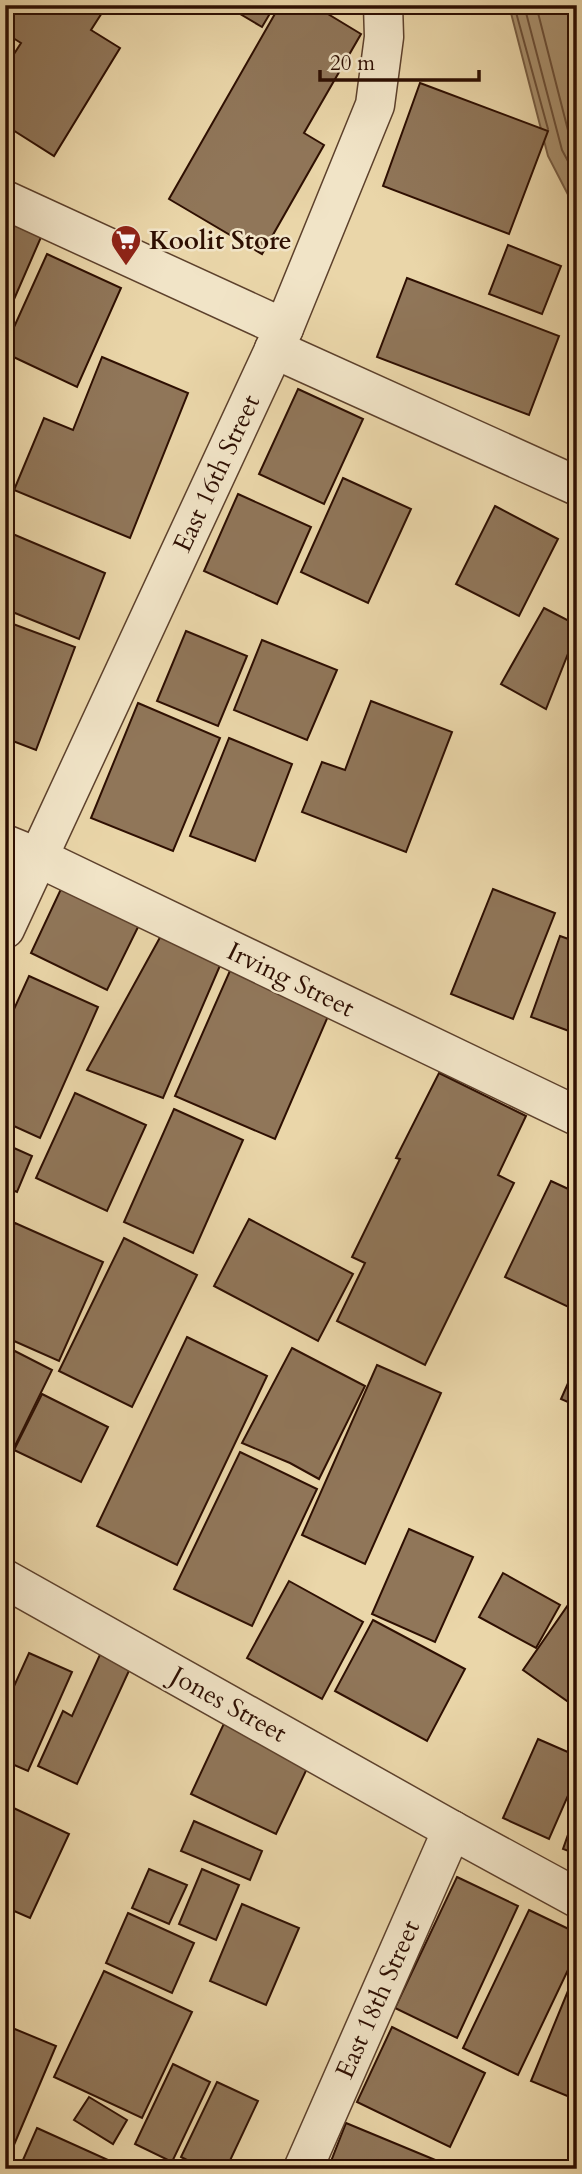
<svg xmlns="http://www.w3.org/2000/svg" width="582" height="2174" font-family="Cardo,serif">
<rect width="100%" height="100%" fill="#ead6a9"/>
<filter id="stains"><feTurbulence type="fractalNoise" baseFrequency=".00286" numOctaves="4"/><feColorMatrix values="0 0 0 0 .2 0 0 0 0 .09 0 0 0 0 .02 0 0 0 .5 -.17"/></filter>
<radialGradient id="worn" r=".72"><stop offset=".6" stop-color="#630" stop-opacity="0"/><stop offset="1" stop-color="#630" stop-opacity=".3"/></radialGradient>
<path fill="#aa9270" stroke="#785e44" stroke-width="2" d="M507 5H577V212L548 156 511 13Z"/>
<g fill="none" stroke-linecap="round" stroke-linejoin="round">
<g stroke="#6c5039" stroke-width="2">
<path d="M514 5 548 129"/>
<path d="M524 5 562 150 577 178"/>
<path d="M536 5 572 146 577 155"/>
</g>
</g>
<g fill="#907659" stroke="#2e0f02" stroke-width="2">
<path d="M14 5H107L91 30 120 48 54 156 5 125V68L21 43 5 33V20Z"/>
<path d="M225 5H275L262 27Z"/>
<path d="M280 5H313L361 34 304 133 324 145 262 254 169 199Z"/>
<path d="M420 83 548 131 509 234 383 186Z"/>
<path d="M5 210 45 228 5 320Z"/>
<path d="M508 245 561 266 542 314 489 294Z"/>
<path d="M47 254 121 288 77 387 5 353V347Z"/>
<path d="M407 278 559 336 529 415 377 357Z"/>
<path d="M102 357 188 393 130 538 14 490 44 418 73 430Z"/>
<path d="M298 389 363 419 324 504 259 474Z"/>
<path d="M343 478 411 509 368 603 301 572Z"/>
<path d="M238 494 311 527 277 604 204 571Z"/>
<path d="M495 506 558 539 519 616 456 584Z"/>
<path d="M8 532 105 573 79 639 5 609V539Z"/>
<path d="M577 565V581L571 577Z"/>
<path d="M544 608 577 625V631L546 709 501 684Z"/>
<path d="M5 621 75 647 36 750 5 738Z"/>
<path d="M186 631 247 656 218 726 157 701Z"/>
<path d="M262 640 337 670 307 740 234 710Z"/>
<path d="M371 701 452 732 406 852 302 812 322 762 345 770Z"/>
<path d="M138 703 220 738 173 851 91 818Z"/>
<path d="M229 738 292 764 255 861 190 836Z"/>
<path d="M61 889 142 919 107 990 31 953Z"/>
<path d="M493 889 555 913 513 1019 451 994Z"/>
<path d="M163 932 225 954 163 1098 87 1070Z"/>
<path d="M560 936 577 942V1034L531 1017Z"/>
<path d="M236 957 335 1000 275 1139 175 1096Z"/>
<path d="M29 976 98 1007 40 1138 5 1122V1029Z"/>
<path d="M439 1073 526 1116 498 1175 514 1183 425 1365 337 1321 365 1263 352 1257 400 1159 396 1158Z"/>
<path d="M75 1093 146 1125 107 1211 36 1178Z"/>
<path d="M174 1109 243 1140 193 1253 124 1222Z"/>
<path d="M5 1144 32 1156 17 1192 5 1187Z"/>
<path d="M551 1181 577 1193V1311L505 1277Z"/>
<path d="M5 1197 12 1200 5 1215Z"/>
<path d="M249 1219 353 1274 318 1341 214 1286Z"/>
<path d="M15 1223 103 1262 59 1361 5 1337V1245Z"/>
<path d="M124 1238 197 1275 132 1407 59 1371Z"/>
<path d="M187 1337 267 1376 177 1565 97 1526Z"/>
<path d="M5 1346 52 1370 12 1452 5 1449Z"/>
<path d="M292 1348 365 1386 319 1479 290 1463 242 1443Z"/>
<path d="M577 1363V1406L561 1399Z"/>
<path d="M377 1365 441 1393 365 1564 302 1535Z"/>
<path d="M42 1394 108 1427 81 1482 14 1450Z"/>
<path d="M240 1452 317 1489 252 1626 174 1589Z"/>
<path d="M409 1529 473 1557 435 1642 372 1614Z"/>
<path d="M503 1573 560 1605 536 1648 479 1617Z"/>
<path d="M289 1581 363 1622 322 1699 247 1658Z"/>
<path d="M577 1592V1708L523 1670Z"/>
<path d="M373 1620 465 1669 427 1741 335 1691Z"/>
<path d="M103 1648 133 1662 77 1784 38 1766 63 1711 72 1716Z"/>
<path d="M29 1653 72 1672 28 1771 5 1761V1706Z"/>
<path d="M227 1717 312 1758 276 1834 191 1794Z"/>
<path d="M538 1739 577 1756V1775L549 1839 503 1818Z"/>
<path d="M5 1804 69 1834 30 1918 5 1907Z"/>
<path d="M577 1809V1854L563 1849Z"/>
<path d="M194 1821 262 1851 250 1880 181 1851Z"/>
<path d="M149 1869 187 1885 169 1924 132 1908Z"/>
<path d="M202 1869 239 1885 216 1940 179 1924Z"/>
<path d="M457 1877 518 1906 457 2038 395 2008Z"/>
<path d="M242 1904 299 1928 266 2005 210 1981Z"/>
<path d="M529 1910 577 1933V1951L518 2075 463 2048Z"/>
<path d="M128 1913 194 1943 172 1993 106 1963Z"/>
<path d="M577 1969V2100L531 2081Z"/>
<path d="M104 1971 192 2012 142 2118 54 2077Z"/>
<path d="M5 2025 56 2046 5 2166Z"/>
<path d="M392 2027 485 2073 450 2147 357 2102Z"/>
<path d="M173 2064 210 2082 172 2162 135 2144Z"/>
<path d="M217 2082 258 2101 226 2169H205L181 2157Z"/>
<path d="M89 2097 127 2120 113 2144 74 2120Z"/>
<path d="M346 2123 457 2169H328Z"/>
<path d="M37 2128 117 2164 115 2169H19Z"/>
</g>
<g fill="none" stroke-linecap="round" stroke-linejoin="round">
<g stroke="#5d412c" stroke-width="41">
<g id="minor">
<path d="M5 200 284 328"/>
<path d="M274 349 577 486"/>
<path d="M5 844 37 857 577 1116"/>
<path d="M5 929 284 328 375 105 384 37 383 5"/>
<path d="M5 1579 452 1830 577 1898"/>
<path d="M303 2169 452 1830"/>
</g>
</g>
<use href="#minor" stroke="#f1e4c7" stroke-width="38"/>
</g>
<defs>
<g id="supermarket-pin" transform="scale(1.575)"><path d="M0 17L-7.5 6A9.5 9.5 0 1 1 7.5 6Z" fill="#8f2418" stroke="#f1e4c7"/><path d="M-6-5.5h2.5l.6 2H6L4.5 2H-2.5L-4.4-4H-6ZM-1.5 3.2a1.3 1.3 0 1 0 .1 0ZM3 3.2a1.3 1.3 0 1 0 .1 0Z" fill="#fff"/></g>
</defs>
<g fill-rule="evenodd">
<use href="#supermarket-pin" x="126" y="240"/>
</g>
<g text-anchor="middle" stroke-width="5" stroke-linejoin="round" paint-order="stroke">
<g font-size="26" font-weight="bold" fill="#2e0f02" stroke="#f1e4c7" text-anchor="start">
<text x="149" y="249">Koolit Store</text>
</g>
<g font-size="26" fill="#2e0f02" stroke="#f1e4c7">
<text transform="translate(216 473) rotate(-65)" y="9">East 16th Street</text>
<text transform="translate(291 979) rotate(26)" y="9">Irving Street</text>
<text transform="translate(229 1704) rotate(29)" y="9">Jones Street</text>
<text transform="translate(377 1999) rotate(-66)" y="9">East 18th Street</text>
</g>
</g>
<rect width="582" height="2174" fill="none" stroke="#ead6a9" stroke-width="28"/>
<rect x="7" y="7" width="568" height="2160" fill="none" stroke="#2e0f02" stroke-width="3.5"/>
<rect x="14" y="14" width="554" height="2146" fill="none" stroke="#2e0f02" stroke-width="2"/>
<path d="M320 70v10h159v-10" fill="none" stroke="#2e0f02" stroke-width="3.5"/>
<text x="330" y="70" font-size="21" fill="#2e0f02" stroke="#f1e4c7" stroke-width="5" paint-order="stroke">20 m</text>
<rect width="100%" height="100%" filter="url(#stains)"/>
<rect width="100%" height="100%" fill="url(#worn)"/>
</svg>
